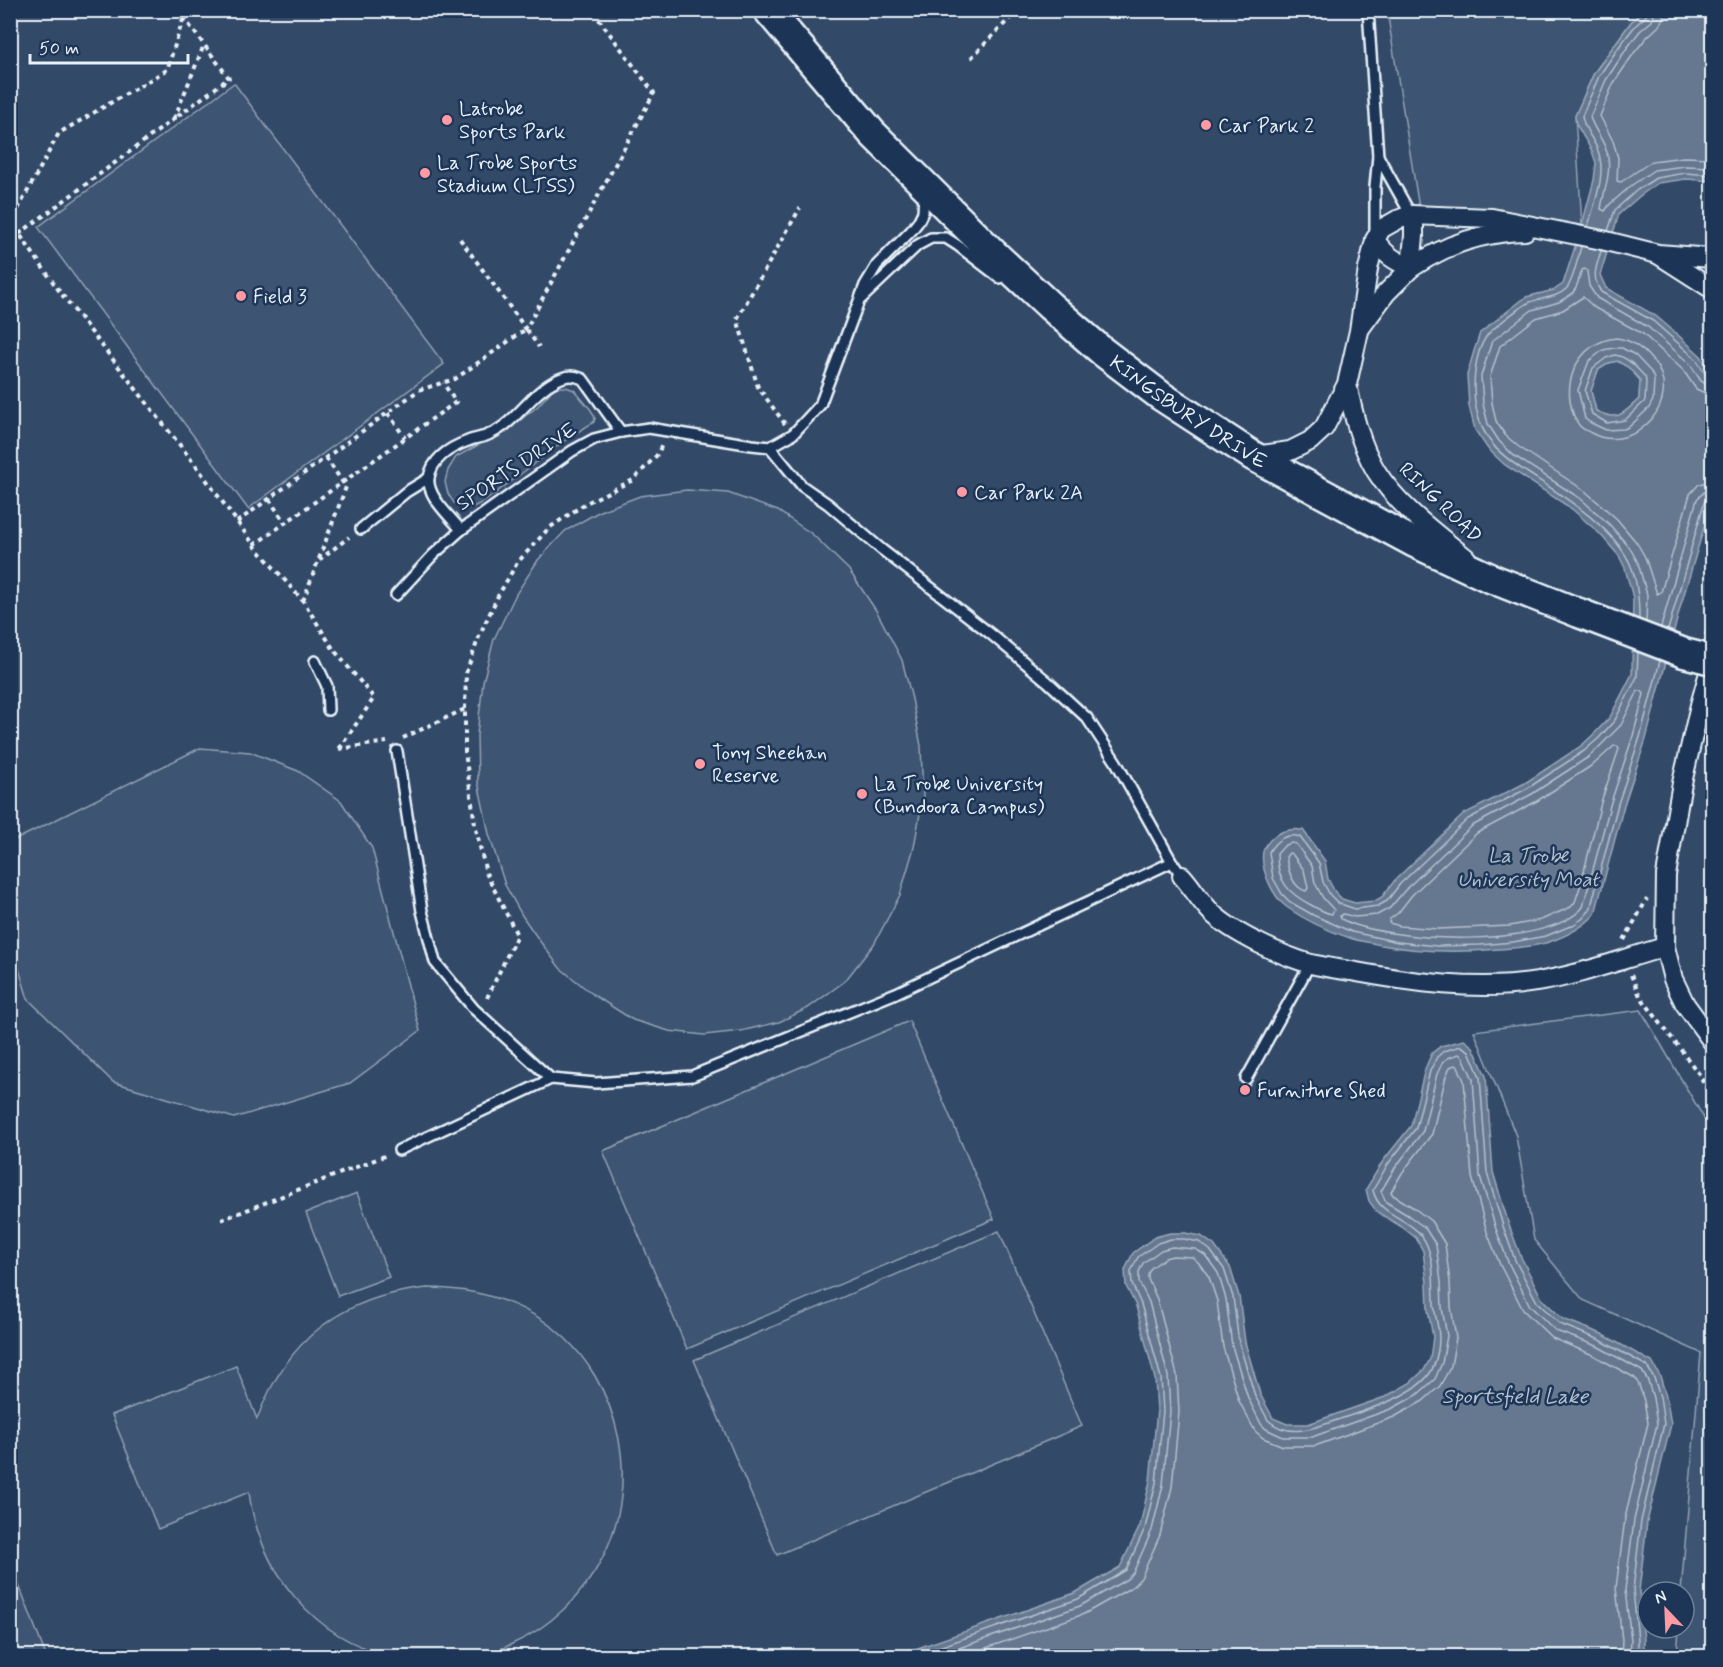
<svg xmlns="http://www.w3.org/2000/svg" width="1723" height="1667" font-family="Mynerve,sans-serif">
<rect width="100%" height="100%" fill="#253d5d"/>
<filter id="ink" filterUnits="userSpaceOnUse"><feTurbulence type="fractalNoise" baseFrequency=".0167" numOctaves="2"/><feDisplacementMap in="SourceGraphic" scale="12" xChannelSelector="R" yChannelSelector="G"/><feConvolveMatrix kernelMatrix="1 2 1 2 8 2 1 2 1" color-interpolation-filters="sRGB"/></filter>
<g filter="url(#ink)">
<path fill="#334a68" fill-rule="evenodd" d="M22 11H1712V1656H46L11 1564 10 23ZM1648 1592H1684V1628H1648Z"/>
<g fill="#3e5472" stroke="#93a2b5" stroke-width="1.5">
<path d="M1387 11H1644L1631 22 1594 73 1575 116 1582 225 1419 208Z"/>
<path d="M234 83 444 364 248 509 38 227Z"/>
<path d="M1617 361 1628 367 1640 380 1639 399C1624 414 1618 422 1596 411L1591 391 1598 370 1609 363Z"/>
<path d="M558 387H566L574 390 591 410 595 418 594 422 571 436 485 501 471 508 465 507 454 503 448 494 445 482 448 470 456 457 511 427 537 407 553 389Z"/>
<path d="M687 490 728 493 778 511 812 534 849 570 877 612 902 660 912 699 921 746 923 797 914 847 900 895 874 944 845 981 808 1008 779 1022 741 1031 704 1035 669 1031 633 1020 595 996 560 968 539 940 523 917 505 885 489 834 478 782 477 735 483 682 494 639 516 594 538 560 565 531 600 511 640 496Z"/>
<path d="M200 748 250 752 298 771 341 801 372 848 420 1031 350 1083 234 1118 113 1082 28 999 11 943V842Z"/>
<path d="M1641 1010 1712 1132V1656H1677L1679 1628H1684V1592H1681L1701 1353 1583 1300 1534 1240 1516 1136 1474 1031Z"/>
<path d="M909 1021 994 1219 687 1349 603 1151Z"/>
<path d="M357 1193 389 1277 338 1296 306 1213Z"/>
<path d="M999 1231 1082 1426 777 1555 694 1360Z"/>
<path d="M427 1288C496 1288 559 1315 595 1376 640 1453 629 1548 564 1609 549 1623 531 1636 512 1644 500 1650 486 1655 473 1656 462 1658 449 1656 437 1656 422 1656 406 1659 392 1656 314 1640 258 1569 249 1492L158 1529 112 1415 236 1366 257 1419C287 1339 342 1296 427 1288Z"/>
<path d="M11 1564 46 1656H11Z"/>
</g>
<g fill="#657890" stroke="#99a8ba" stroke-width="1.5" fill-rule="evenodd">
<path d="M1644 11H1712V181L1686 179 1658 183 1641 195 1619 214 1600 275 1606 288 1656 316 1678 335 1701 356 1711 373 1712 382V492L1705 524 1680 608 1646 739 1624 805 1595 914C1583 928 1566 936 1549 942 1533 947 1515 948 1499 949 1458 953 1417 952 1376 944 1368 942 1358 941 1350 938 1329 931 1305 920 1288 908 1273 898 1260 869 1263 852 1263 849 1266 846 1267 844 1276 831 1288 828 1303 830L1325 861 1328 879 1335 892 1342 899 1355 903 1375 901 1382 897 1395 880 1464 814 1525 783 1581 746 1595 733 1610 717 1632 674 1633 598 1625 568 1619 556 1600 534 1572 509 1505 465 1488 449 1475 430 1469 406 1467 375 1474 351 1480 333 1500 317 1526 297 1554 290 1563 284 1582 225 1594 180 1596 163 1592 151 1576 124 1575 116 1594 73 1631 22ZM1617 361 1628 367 1640 380 1639 399C1623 414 1618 422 1596 411L1591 391 1598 370 1609 363Z"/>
<path d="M1464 1040 1473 1047 1486 1076 1493 1172 1509 1225 1521 1257 1542 1299 1563 1319 1602 1334 1652 1362 1660 1376 1666 1396 1671 1424 1647 1522 1639 1591 1644 1639V1656H895L1075 1593 1120 1567 1140 1526 1150 1481 1157 1410 1155 1379 1136 1306 1126 1286 1125 1270 1133 1253 1155 1237 1170 1233H1185L1201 1236 1214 1245 1230 1267 1239 1296 1245 1342 1260 1394 1273 1418 1287 1424H1308L1385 1397 1410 1383 1424 1370 1430 1359 1433 1337 1428 1310 1427 1283 1423 1251 1416 1238 1402 1227 1377 1212 1369 1201 1366 1189 1383 1161 1411 1126 1425 1069 1432 1053 1441 1046Z"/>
</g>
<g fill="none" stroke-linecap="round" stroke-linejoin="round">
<g stroke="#b4c1ce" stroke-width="1.5">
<path d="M1655 10 1652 21 1640 31 1627 48 1606 80 1590 117C1593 127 1601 137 1605 147 1614 169 1604 188 1601 209L1605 211 1610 204 1632 185 1654 170 1685 166 1712 167"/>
<path d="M1664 10 1663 18 1659 26 1647 37 1634 53 1613 84 1600 116 1613 141 1618 158 1617 181 1621 182 1652 161 1684 157 1712 158"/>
<path d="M1588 226C1594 204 1607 174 1598 151 1594 139 1583 128 1582 116L1599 76 1621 44 1635 26 1646 16 1647 10"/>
<path d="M1608 231 1615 210 1637 190 1656 178 1685 173 1712 175"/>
<path d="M1581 247C1578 256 1573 283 1566 289 1556 299 1540 297 1528 303 1519 308 1491 329 1486 337 1474 354 1472 389 1476 408 1483 443 1503 457 1531 475 1563 496 1616 529 1631 566 1638 583 1639 601 1639 619"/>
<path d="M1601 251C1596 268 1591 276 1601 292L1653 321 1696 359 1706 375 1712 377"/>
<path d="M1617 338C1632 340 1643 349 1652 360 1687 398 1635 457 1591 433 1585 430 1580 428 1577 422 1558 388 1576 341 1617 338Z"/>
<path d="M1614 348H1622L1635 355 1651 372 1654 379 1653 400 1649 408 1630 426 1624 429 1606 430 1591 423 1585 419 1578 390 1589 361 1603 350Z"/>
<path d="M1615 355C1628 357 1636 367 1645 377L1646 381 1645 401 1625 420 1607 423 1592 414 1585 391 1593 368 1606 358Z"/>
<path d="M1712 394 1705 393 1696 389 1683 370 1643 334 1595 308 1583 297 1563 310 1536 318 1500 346 1490 377 1492 403 1496 421 1505 435 1519 447 1585 491 1617 519 1637 543 1645 557 1657 594 1661 592 1690 494 1699 484 1712 481"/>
<path d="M1646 622 1647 595 1638 563 1630 548 1609 524 1581 499 1513 455 1499 441 1488 424 1483 404 1481 376 1492 341 1532 310 1559 302 1572 294 1576 288 1582 270 1585 269 1587 271 1589 286 1597 298 1648 327 1690 364 1701 381 1706 384 1712 385"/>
<path d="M1661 627 1697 499 1704 492 1712 490"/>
<path d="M1668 630 1704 503 1707 498H1712"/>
<path d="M1638 652 1637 677 1615 720 1599 738 1584 751 1528 788 1468 819 1400 884 1387 901 1378 906 1355 909 1338 903 1330 895 1323 882 1319 863 1300 837C1286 833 1276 840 1269 852L1273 878 1282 894 1290 902 1313 915 1352 932 1398 942 1437 946 1480 945 1513 942 1546 936 1573 925 1582 919 1590 910 1618 804 1640 737 1660 661"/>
<path d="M1638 691H1642L1644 694 1633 736 1611 802 1583 907C1548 950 1387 943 1341 919L1340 916 1343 914 1355 917 1377 915 1390 908 1406 889 1472 826 1532 794 1590 756 1621 725Z"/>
<path d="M1614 746H1617L1619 749 1602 799 1580 887 1575 902 1571 907 1541 920 1510 926 1438 929 1400 926 1389 923 1390 919 1398 913 1412 895 1477 833 1537 801 1594 764Z"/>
<path d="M1292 843 1296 844 1312 866 1315 883 1323 898 1334 910 1332 914C1325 913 1318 909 1311 905 1288 893 1277 881 1277 854L1285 845Z"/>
<path d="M1289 853 1292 854 1304 870 1308 888 1306 891C1292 887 1288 870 1286 857Z"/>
<path d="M913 1656 1078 1599 1126 1570 1145 1528 1156 1483 1163 1411 1161 1378 1141 1304 1132 1284 1131 1271 1138 1257 1158 1243 1171 1239H1184L1199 1242 1210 1250 1224 1269 1233 1297 1239 1343 1255 1396 1268 1420C1288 1439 1315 1428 1337 1420 1363 1411 1414 1397 1430 1373 1436 1364 1439 1349 1439 1338 1439 1326 1434 1314 1434 1302 1433 1280 1435 1253 1421 1235 1407 1217 1378 1215 1373 1190L1388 1164 1416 1128 1430 1071 1437 1057 1444 1051 1461 1046 1469 1051 1480 1077 1487 1173 1503 1226 1515 1260 1537 1302 1560 1324 1600 1340 1647 1366 1654 1378 1660 1397 1664 1424 1641 1521 1633 1590 1638 1640V1656"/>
<path d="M936 1656 1080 1606 1127 1579 1133 1573 1152 1530 1163 1485 1170 1411 1168 1376 1149 1302 1139 1282V1272L1143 1263 1161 1250 1172 1247 1195 1249 1205 1255 1218 1273 1226 1299 1232 1346 1248 1398 1261 1424 1266 1429 1283 1437H1312L1391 1409 1417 1395 1435 1379 1442 1363 1447 1336 1442 1308 1441 1282 1436 1245 1425 1228 1409 1216 1386 1202 1381 1191 1395 1168 1423 1131 1437 1074 1443 1062 1448 1058 1459 1054 1463 1057 1473 1079 1480 1176 1496 1229 1508 1262 1530 1306 1556 1331 1597 1346 1642 1371 1648 1381 1653 1398 1657 1424 1634 1520 1625 1590 1631 1640 1630 1656"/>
<path d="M963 1656 1084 1614 1132 1587 1141 1578 1160 1535 1172 1487 1179 1412 1177 1375 1157 1299 1148 1279V1274L1151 1268 1165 1258 1173 1256 1192 1257 1198 1262 1209 1277 1217 1301 1223 1347 1239 1401 1255 1431 1263 1438 1283 1446H1315L1394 1417 1423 1401 1440 1386 1451 1366 1456 1338 1451 1307 1450 1282 1445 1244 1431 1221 1414 1208 1393 1195 1391 1192 1402 1173 1432 1134 1446 1076 1450 1067 1455 1065 1458 1066 1464 1081 1472 1177 1487 1232 1500 1265 1523 1310 1552 1338 1593 1355 1635 1378 1639 1385 1644 1401 1648 1423 1625 1518 1616 1588 1622 1640 1621 1656"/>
</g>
<g stroke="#e8f1f8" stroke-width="14">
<g id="lane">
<path d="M1368 10 1378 156 1375 187V233"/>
<path d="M10 12 12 10"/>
<path d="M1378 156 1411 215"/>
<path d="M861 299 918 245 931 238H946L957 245 1000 278"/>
<path d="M770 447 802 486 828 504 881 549 992 635 1048 682 1087 718 1116 762 1172 862 1182 876"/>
<path d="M361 529 406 492 429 478"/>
<path d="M461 530C450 516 426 496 429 477 433 458 451 447 468 441 475 438 483 438 490 434 495 432 501 428 505 425 523 411 536 390 557 380 567 375 573 375 583 379L621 432"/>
<path d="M396 595 433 555 461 530 572 451 594 439 621 432 649 428 752 445 770 447 793 434 820 405 865 285 877 265 911 231 918 222 923 212 924 193"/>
<path d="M315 661 327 686 328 710"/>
<path d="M397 751 422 911 435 962 474 1009 551 1079"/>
<path d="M1246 1079 1310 964"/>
<path d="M399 1150 551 1079 596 1083 692 1076 896 993 1172 862"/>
</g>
</g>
<g stroke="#e8f1f8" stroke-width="22">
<g id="street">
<path d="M1375 240C1385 255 1395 261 1411 268 1446 244 1482 232 1525 231"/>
<path d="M1659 255 1712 289"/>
<path d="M1361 327 1386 293 1411 268 1414 236V225L1411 215"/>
<path d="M1347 384C1353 414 1360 444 1376 471 1398 506 1434 532 1466 558"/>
<path d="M1255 456 1290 451 1310 441 1324 428 1347 384 1359 331 1368 269 1375 240 1381 229 1397 220 1411 215 1492 218 1602 240 1658 254 1712 258"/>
<path d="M1712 662 1700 705 1682 783 1666 875 1665 947 1673 979 1685 1004 1712 1041"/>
<path d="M1182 876C1192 887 1200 901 1211 912 1232 933 1282 956 1311 964 1324 967 1338 969 1351 971 1410 982 1478 992 1537 982 1581 975 1622 959 1665 947"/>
</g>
</g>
<g stroke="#e8f1f8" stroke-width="33">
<g id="primary">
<path id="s1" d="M768 10 872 133 992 252 1050 306 1103 352 1161 396 1253 456 1413 542 1490 578 1579 613"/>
</g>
</g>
<g stroke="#e8f1f8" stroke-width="4" stroke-dasharray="4.5 4.5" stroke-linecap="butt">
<path d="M186 10 167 70 59 133 11 222 60 292 197 467 254 545 303 601 334 650 374 698 339 749"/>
<path d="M971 58 1018 10"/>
<path d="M174 119 204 45"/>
<path d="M19 234 229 78 184 18"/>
<path d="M460 239 526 329 654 93 592 10"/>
<path d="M388 413 405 438"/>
<path d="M785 424 758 387 737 319 800 208"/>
<path d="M269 499 285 523"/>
<path d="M237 522 419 390 455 379 526 329 539 347"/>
<path d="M254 545 456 402 443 383"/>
<path d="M319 560 349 537"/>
<path d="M303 601 346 487 326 458"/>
<path d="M1706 635 1712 614"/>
<path d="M465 709 466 673 480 634 498 596 517 563 549 528 586 503 633 480 658 454 662 444"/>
<path d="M403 738 465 709V752L475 825 486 873 517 935 486 1000"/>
<path d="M339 749 387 742"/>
<path d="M1624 940 1647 899"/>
<path d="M1631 975 1640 996 1699 1074 1712 1099"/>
<path d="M221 1220 387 1155"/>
</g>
<use href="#lane" stroke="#1d3557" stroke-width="9"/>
<use href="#street" stroke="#1d3557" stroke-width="18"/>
<use href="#primary" stroke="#1d3557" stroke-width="28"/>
<g stroke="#e8f1f8" stroke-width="33" stroke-linecap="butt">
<path id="primary-bridge" d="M1579 613 1684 653 1712 660"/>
</g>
<use href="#primary-bridge" stroke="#1d3557" stroke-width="28"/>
</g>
</g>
<g fill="#ff9aa2" stroke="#1d3557" stroke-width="2">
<circle cx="447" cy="120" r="6"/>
<circle cx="1206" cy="125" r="6"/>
<circle cx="425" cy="173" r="6"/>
<circle cx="241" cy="296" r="6"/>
<circle cx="962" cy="492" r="6"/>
<circle cx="700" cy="764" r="6"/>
<circle cx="862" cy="794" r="6"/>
<circle cx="1245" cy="1090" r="6"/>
</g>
<g text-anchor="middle" stroke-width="5" stroke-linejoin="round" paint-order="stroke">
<g font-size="20" fill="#e8f1f8" stroke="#1d3557" text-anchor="start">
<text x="459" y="115">Latrobe<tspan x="459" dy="23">Sports Park</tspan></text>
<text x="1218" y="132">Car Park 2</text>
<text x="437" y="169">La Trobe Sports<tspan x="437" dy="23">Stadium (LTSS)</tspan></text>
<text x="253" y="303">Field 3</text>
<text x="974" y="499">Car Park 2A</text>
<text x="712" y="759">Tony Sheehan<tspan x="712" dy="23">Reserve</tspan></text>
<text x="874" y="790">La Trobe University<tspan x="874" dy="23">(Bundoora Campus)</tspan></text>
<text x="1257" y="1097">Furniture Shed</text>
</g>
<g font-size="20" fill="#e8f1f8" stroke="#1d3557">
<text dy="7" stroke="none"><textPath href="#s1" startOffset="584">KINGSBURY DRIVE</textPath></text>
<text transform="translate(516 466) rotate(-34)" y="7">SPORTS DRIVE</text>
<text transform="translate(1441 502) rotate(44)" y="7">RING ROAD</text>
</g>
<g font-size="21" font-style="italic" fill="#b4c1ce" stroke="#1d3557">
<text x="1528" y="862">La Trobe<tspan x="1528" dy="24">University Moat</tspan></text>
<text x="1515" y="1403">Sportsfield Lake</text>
</g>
</g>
<rect width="1723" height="1667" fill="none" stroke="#1d3557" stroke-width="36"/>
<rect x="18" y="18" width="1687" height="1631" fill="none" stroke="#e8f1f8" stroke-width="2" filter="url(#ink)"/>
<g transform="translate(1666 1610) rotate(337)"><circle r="28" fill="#1d3557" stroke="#6e8097" stroke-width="1.5"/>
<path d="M0-4.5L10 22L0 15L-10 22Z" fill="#ff9aa2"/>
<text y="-9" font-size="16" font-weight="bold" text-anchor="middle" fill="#e8f1f8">N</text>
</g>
<path d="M30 54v9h158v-9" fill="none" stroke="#e8f1f8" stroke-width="3"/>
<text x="39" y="54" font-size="18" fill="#e8f1f8" stroke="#1d3557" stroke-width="4.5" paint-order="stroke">50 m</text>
</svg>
